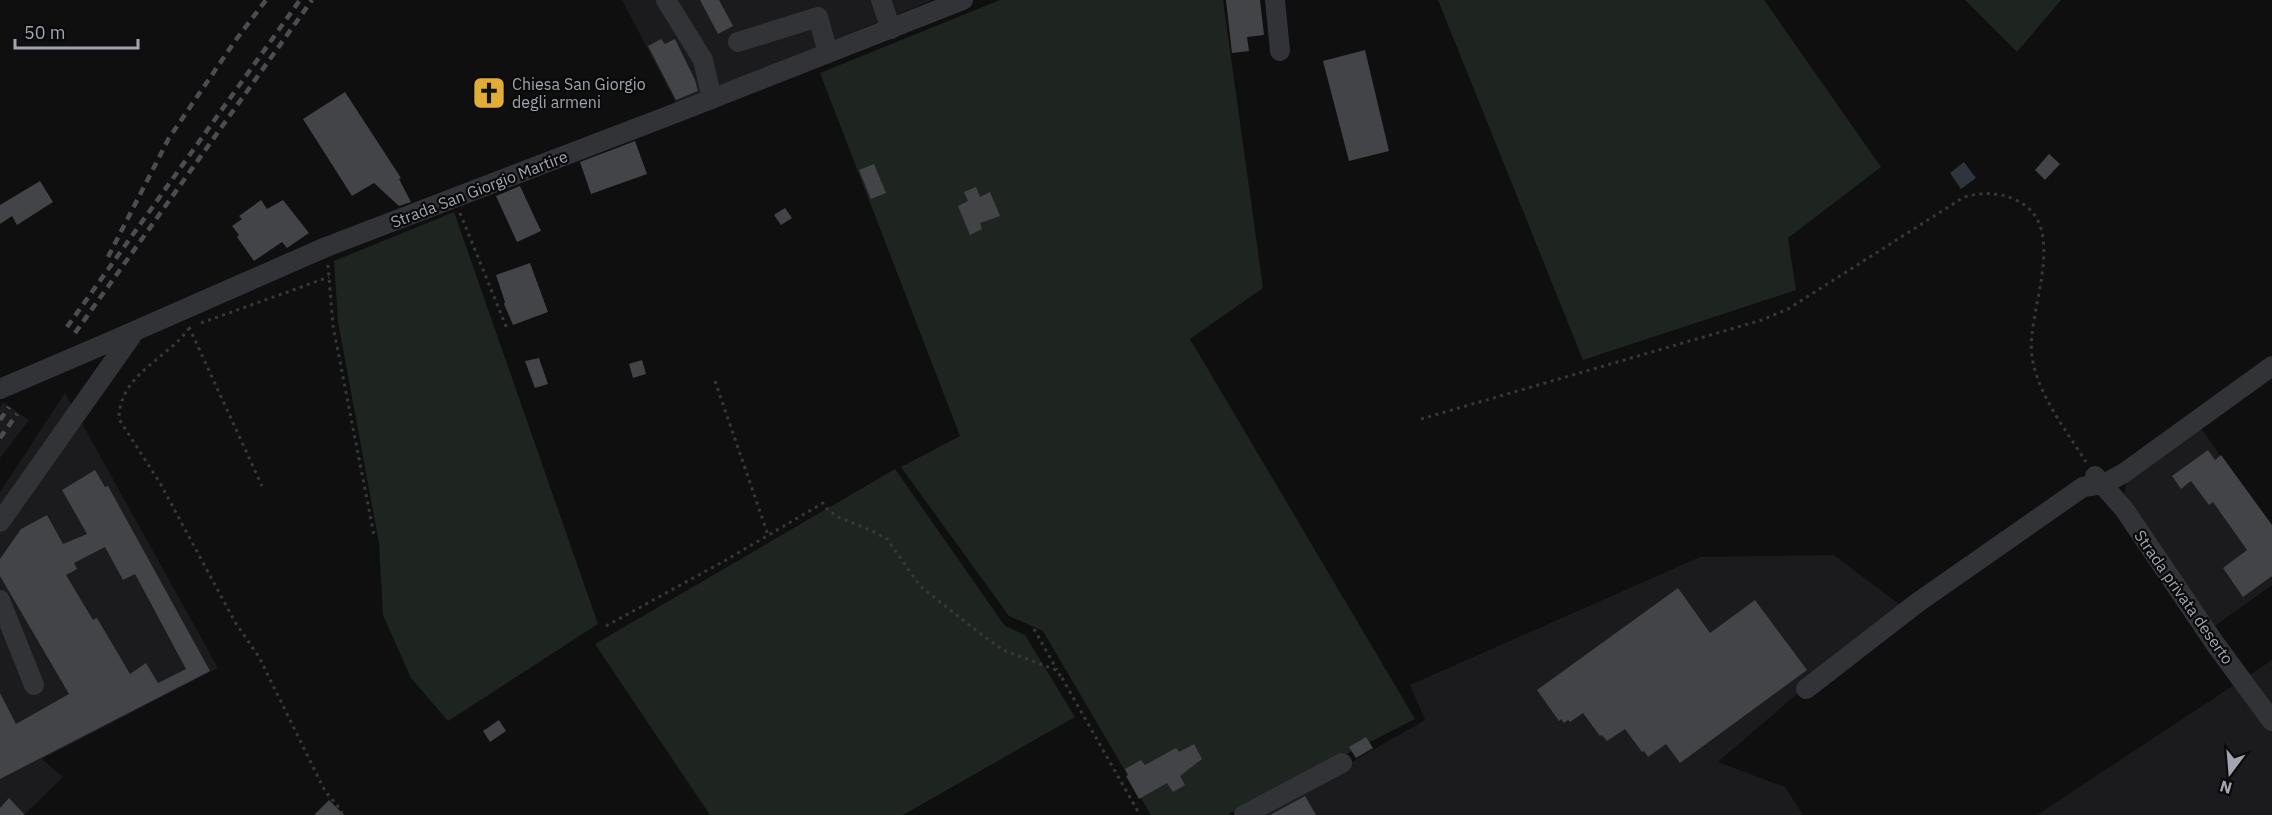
<svg xmlns="http://www.w3.org/2000/svg" width="2272" height="815" font-family="'IBM Plex Sans',sans-serif">
<rect width="100%" height="100%" fill="#0f0f10"/>
<g fill="#1b1b1d">
<path d="M622 0H933L676 103Z"/>
<path d="M65 393 218 668 42 759 63 777 24 815H0V492Z"/>
<path d="M3 402 29 420 0 458V407Z"/>
<path d="M2201 428 2272 530V585L2212 628 2124 499 2126 482Z"/>
<path d="M1834 555 1900 605 1718 762 1785 787 1803 815H1259L1425 720 1410 685 1700 557Z"/>
<path d="M2272 660V815H2037Z"/>
</g>
<g fill="#1e241f">
<path d="M1000 0H1223L1263 288 1190 339 1415 719 1227 815H1151L1043 631 1009 616 901 467 960 436 820 73Z"/>
<path d="M1438 0H1764L1881 167 1788 238 1796 290 1583 360Z"/>
<path d="M1965 0H2061L2017 52Z"/>
<path d="M454 212 598 624 448 721 411 678 383 615 379 543 338 322 334 261Z"/>
<path d="M895 469 1005 626 1025 635 1075 717 903 815H710L595 644Z"/>
</g>
<path fill="#2e353c" d="M1964 162 1976 178 1961 189 1950 173Z"/>
<g fill="#434448" fill-rule="evenodd">
<path d="M700 0H719L733 26 718 34Z"/>
<path d="M1226 0H1260L1264 35 1247 37 1249 51 1232 53Z"/>
<path d="M661 39 665 44 675 39 695 80 698 91 676 100 648 46Z"/>
<path d="M1365 50 1389 151 1349 161 1323 61Z"/>
<path d="M488 81 500 97 490 104 478 89Z"/>
<path d="M345 92 401 178 399 179 411 202 399 206 374 183 352 196 303 119Z"/>
<path d="M635 141 647 174 591 194 580 162Z"/>
<path d="M2049 154 2060 164 2045 180 2035 170Z"/>
<path d="M874 164 886 193 871 199 859 170Z"/>
<path d="M40 181 53 202 17 225 12 216 0 224V205Z"/>
<path d="M520 186 541 231 517 242 496 196Z"/>
<path d="M976 187 980 197 990 192 1000 216 980 223 982 229 970 235 958 206 968 201 964 192Z"/>
<path d="M261 200 267 209 283 200 309 233 287 248 282 242 254 261 237 237 239 235 232 226 242 219 239 216Z"/>
<path d="M785 208 792 218 781 225 774 215Z"/>
<path d="M530 263 548 312 513 325 504 304 505 302 496 275Z"/>
<path d="M539 358 548 384 535 388 525 361Z"/>
<path d="M642 360 646 374 633 378 629 364Z"/>
<path d="M2208 450 2215 460 2221 455 2272 525V576L2243 597 2223 568 2247 550 2213 502 2209 505 2191 481 2181 489 2172 476Z"/>
<path d="M95 470 105 487 108 486 210 671 0 779V693L16 724 69 694 0 576V559L21 529 47 515 63 544 87 534 62 490ZM105 547 123 580 135 574 186 669 158 683 146 663 130 674 97 618 93 620 66 575 77 569 74 563Z"/>
<path d="M1678 588 1710 633 1755 600 1807 670 1680 763 1666 744 1648 757 1644 751 1642 752 1625 729 1607 741 1602 735 1600 736 1583 713 1570 722 1568 720 1564 723 1561 719 1559 721 1537 690Z"/>
<path d="M499 720 506 731 490 742 483 731Z"/>
<path d="M1366 737 1373 748 1356 758 1349 747Z"/>
<path d="M1194 744 1202 759 1180 776 1185 785 1173 792 1167 783 1139 799 1126 776 1128 775 1125 769 1141 760 1145 765 1176 748 1179 752Z"/>
<path d="M1305 796 1316 815H1270Z"/>
<path d="M9 798 25 815H0V808Z"/>
<path d="M329 800 344 815H314Z"/>
</g>
<g fill="none" stroke-linecap="round" stroke-linejoin="round">
<g stroke="#36383c" stroke-width="3" stroke-dasharray="3 4.5" stroke-linecap="butt">
<path d="M460 213 508 331"/>
<path d="M328 265 333 326 374 535"/>
<path d="M201 323 329 277"/>
<path d="M189 327 262 486"/>
<path d="M189 328C168 359 119 374 119 419L160 483 235 622 259 657 325 791 341 810 342 815"/>
<path d="M715 381 768 535"/>
<path d="M1421 419 1762 320 1788 309 1964 197C1983 192 1998 192 2016 200 2072 226 2025 313 2032 357 2038 395 2066 430 2086 462"/>
<path d="M606 626 726 560 823 503 828 510 838 517 872 531 887 539 920 586 982 635 1003 650 1056 670 1062 678"/>
<path d="M1034 629 1057 670"/>
<path d="M1062 678 1140 815"/>
</g>
<g stroke="#323337" stroke-width="20">
<path d="M666 0 703 60 712 99"/>
<path d="M881 0 891 29"/>
<path d="M1275 0 1280 51"/>
<path d="M738 42 818 17 828 53"/>
<path d="M112 341 326 247 681 111 963 0"/>
<path d="M2095 476 2124 509 2216 645 2272 721"/>
<path d="M0 522 135 331"/>
<path d="M0 600 34 685"/>
<path d="M1806 689 1917 603 2083 487 2104 484 2124 473 2272 366"/>
<path d="M1244 815 1342 763"/>
</g>
<g stroke="#4b4d52" stroke-width="4.5" stroke-dasharray="8 6" stroke-linecap="butt">
<path d="M108 257 169 138 235 41 266 0"/>
<path d="M67 327 300 0"/>
<path d="M75 333 312 0"/>
<path d="M0 420 9 407"/>
<path d="M0 438 17 414"/>
</g>
<path stroke="#323337" stroke-width="20" d="M0 389 112 341"/>
</g>
<defs>
<g id="church-square" transform="scale(1.725)"><rect x="-9" y="-9" width="18" height="18" rx="4" fill="#e3ad34" stroke="#0a0a0b"/><path d="M-1.2-6h2.4v3.5h3.3v2.4h-3.3V6h-2.4V-.1h-3.3v-2.4h3.3Z" fill="#111"/></g>
</defs>
<g fill-rule="evenodd">
<use href="#church-square" x="489" y="93"/>
</g>
<g text-anchor="middle" stroke-width="4.5" stroke-linejoin="round" paint-order="stroke">
<g font-size="16" fill="#a1a5b0" stroke="#0a0a0b" text-anchor="start">
<text x="512" y="90">Chiesa San Giorgio<tspan x="512" dy="18">degli armeni</tspan></text>
</g>
<g font-size="16" fill="#a1a5b0" stroke="#0a0a0b">
<text transform="translate(479 189) rotate(-21)" y="6">Strada San Giorgio Martire</text>
<text transform="translate(2184 597) rotate(55)" y="6">Strada privata deserto</text>
</g>
</g>
<g transform="translate(2230 773) rotate(196)" stroke="#0a0a0b" stroke-width="4.5" paint-order="stroke">
<path d="M0-4.5L10 22L0 15L-10 22Z" fill="#a1a5b0"/>
<text y="-9" font-size="16" font-weight="bold" text-anchor="middle" fill="#a1a5b0">N</text>
</g>
<path d="M15 39v9h123v-9" fill="none" stroke="#a1a5b0" stroke-width="3"/>
<text x="24" y="39" font-size="18" fill="#a1a5b0" stroke="#0a0a0b" stroke-width="4.5" paint-order="stroke">50 m</text>
</svg>
